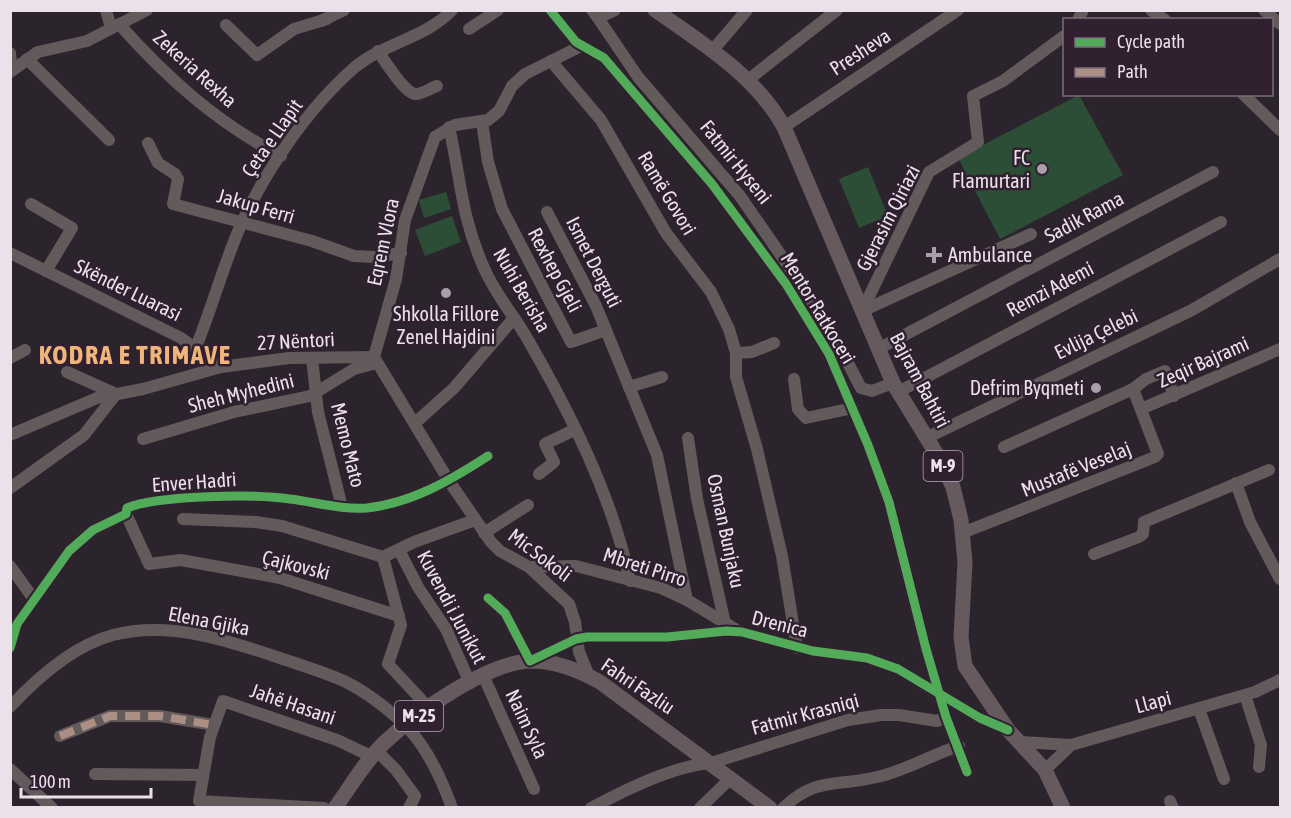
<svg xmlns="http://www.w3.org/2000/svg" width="1291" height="818" font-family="'Asap Condensed',sans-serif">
<rect width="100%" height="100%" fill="#2c242c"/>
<g fill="#2d4e36">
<path d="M1079 95 1123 175 1000 239 958 158Z"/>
<path d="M868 167 888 216 859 228 839 179Z"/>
<path d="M446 192 451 209 424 218 419 200Z"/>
<path d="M452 216 461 242 425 256 415 230Z"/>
</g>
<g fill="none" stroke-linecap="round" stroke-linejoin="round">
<g stroke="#635a5c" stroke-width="12">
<path d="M106 10 111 28"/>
<path d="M550 10 576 42 604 58 712 184 786 284 829 354 868 445 889 502 926 649 946 717 967 772"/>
<path d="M592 10 598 18 615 10"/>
<path d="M1151 10 1165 20"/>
<path d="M1264 10 1280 24"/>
<path d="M598 18 638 77 740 196 796 277"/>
<path d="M1078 20 1083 10"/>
<path d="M321 21 344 10"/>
<path d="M119 24C166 77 217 123 281 156"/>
<path d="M226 25 257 55 294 29 327 19"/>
<path d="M469 29 498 10"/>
<path d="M378 51C384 60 404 92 415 94 421 95 431 88 437 86"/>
<path d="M712 51 747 10"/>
<path d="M10 53 12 70"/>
<path d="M27 59 109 140"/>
<path d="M551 61 601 120 666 233 711 292 729 329 736 353V377L757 449 782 556 797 648"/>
<path d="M10 72 38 52 87 41 147 10"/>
<path d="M748 80 837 10"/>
<path d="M1243 94 1280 130"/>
<path d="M482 122 488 162 502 209 571 342 606 330"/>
<path d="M449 127C461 179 461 217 484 268 495 294 513 314 527 338 570 413 612 495 630 581"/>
<path d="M784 127 958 10"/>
<path d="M148 143 158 163 175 174 178 179 173 204 312 241 354 256 374 257 401 253"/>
<path d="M31 204 72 228 46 271"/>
<path d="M547 212 596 306 657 455 687 600"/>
<path d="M10 253 181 338 221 367"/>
<path d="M790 282 796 277C821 313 841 349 861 388L872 391 893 383"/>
<path d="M862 311 929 172 978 142 973 96 1003 81 1064 36"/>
<path d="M862 311 1031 234"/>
<path d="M196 347C212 308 223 266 240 227 264 172 309 107 354 68 383 43 426 38 452 10"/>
<path d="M878 349 1213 172"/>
<path d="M736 353 752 352 774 343"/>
<path d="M374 357 396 279 405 220 435 137 455 125 488 120 499 111 512 86 525 74 581 46"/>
<path d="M374 357 449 481 491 542 500 551 529 567 569 604 575 622 579 652 589 676"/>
<path d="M10 358 25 350"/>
<path d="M312 358 318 412 342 507"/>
<path d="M794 379 798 409 806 418 853 408"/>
<path d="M629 387 662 377"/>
<path d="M1133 389 1146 379 1165 371 1174 396"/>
<path d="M898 392 1221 222"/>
<path d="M1141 409 1280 349"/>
<path d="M415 423 454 388 514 318"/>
<path d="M10 435 97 398 143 389 221 367 289 358 374 357"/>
<path d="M688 438 697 499 726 628"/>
<path d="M926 438 1192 310 1280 259"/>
<path d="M143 439 234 412 310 396 354 369 377 363"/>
<path d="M539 474 554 462 545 444 574 430"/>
<path d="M1236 483 1250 522 1280 579"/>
<path d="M10 488 84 435 116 394 67 372"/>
<path d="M126 514 149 564 181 560 280 578 399 616"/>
<path d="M183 519 256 522 282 526 383 557"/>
<path d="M484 533 528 505"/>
<path d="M962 533 1155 457 1158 454 1133 389 1004 447"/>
<path d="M399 550 418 587 446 629 470 683"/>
<path d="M1094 554 1139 537 1143 534 1144 522 1151 519 1269 470"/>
<path d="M383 557 401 625 388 664 429 708"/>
<path d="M383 557 414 542 475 520"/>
<path d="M10 566 33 598"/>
<path d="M529 567 576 566 661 588 687 600 735 629"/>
<path d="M488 598 505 613 530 661 576 639 587 637H667L726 631 742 632 813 651 867 658 898 669 980 718 1008 730"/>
<path d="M10 648 17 624 69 551 93 530 126 514 127 508C159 495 255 494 290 499 315 502 342 510 367 508 412 503 451 480 488 456"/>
<path d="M483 675 534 789"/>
<path d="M1245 695 1261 745 1259 767"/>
<path d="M10 707C37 678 75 645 113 635 172 620 232 642 286 660 306 667 327 673 346 682 366 692 389 710 405 725 426 746 442 780 452 808"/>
<path d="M1199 709 1224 779"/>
<path d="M60 736 110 716H160L214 725"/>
<path d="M1021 742 1071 745 1255 692 1280 680"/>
<path d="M377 751 396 770 415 796 409 808"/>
<path d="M10 769 52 808"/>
<path d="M1045 770 1071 745"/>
<path d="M95 774 203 775"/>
<path d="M1170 801 1173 808"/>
<path d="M324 808 199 801 210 737 223 701 337 740 373 757"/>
<path d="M591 808C625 790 673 766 711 763L848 720 881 715H899L937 721 946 717"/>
<path d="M700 808 731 778"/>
<path d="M783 808C817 776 836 787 877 777 905 771 931 755 959 746"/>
</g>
<g stroke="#665a5f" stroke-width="15">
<path d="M655 10C703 44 755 75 784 127L893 383 939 458 953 487 961 520 965 562 961 637 965 666 1008 730 1045 770 1063 808"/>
<path d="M335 808C351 786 365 761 385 742 416 713 487 662 531 661 554 661 580 671 600 682L770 808"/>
</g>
<path stroke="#ac8f84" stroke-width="8" stroke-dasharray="15 8" stroke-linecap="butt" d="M60 736 110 716H160L214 725"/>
<g stroke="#302030" stroke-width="13">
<g id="cycleway">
<path d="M550 10 576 42 604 58 712 184 786 284 829 354 868 445 889 502 926 649 946 717 967 772"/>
<path d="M488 598 505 613 530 661 576 639 587 637H667L726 631 742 632 813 651 867 658 898 669 980 718 1008 730"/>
<path d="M10 648 17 624 69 551 93 530 126 514 127 508C159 495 255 494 290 499 315 502 342 510 367 508 412 503 451 480 488 456"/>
</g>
</g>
<use href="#cycleway" stroke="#51ab58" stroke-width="9"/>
</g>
<g fill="#a89fa8" stroke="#302030" stroke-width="2">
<circle cx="1042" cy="169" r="6"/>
<path d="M931 246h6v6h6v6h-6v6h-6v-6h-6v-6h6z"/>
<circle cx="446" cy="293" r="6"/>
<circle cx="1096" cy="388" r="6"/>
</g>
<g text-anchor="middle" stroke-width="5" stroke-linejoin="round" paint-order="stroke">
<g fill="#302030" stroke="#b3a7b3" stroke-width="1.5">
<rect x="923.5" y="451" width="39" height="30" rx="4.5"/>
<rect x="395" y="701" width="48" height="30" rx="4.5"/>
</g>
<g font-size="18" font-weight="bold" fill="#ebe1eb">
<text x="943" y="472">M-9</text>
<text x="419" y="722">M-25</text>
</g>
<g font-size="20" fill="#ebe1eb" stroke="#302030">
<text transform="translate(860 52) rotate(-33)" y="7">Presheva</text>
<text transform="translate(195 69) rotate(42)" y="7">Zekeria Rexha</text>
<text transform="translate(272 138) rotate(-55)" y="7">Çeta e Llapit</text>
<text transform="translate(736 162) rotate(51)" y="7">Fatmir Hyseni</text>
<text transform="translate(667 193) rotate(59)" y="7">Ramë Govori</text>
<text transform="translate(256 206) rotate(16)" y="7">Jakup Ferri</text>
<text transform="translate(1084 217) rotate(-28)" y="7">Sadik Rama</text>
<text transform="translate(888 218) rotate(-63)" y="7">Gjerasim Qiriazi</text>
<text transform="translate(383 242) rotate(-78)" y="7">Eqrem Vlora</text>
<text transform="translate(594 262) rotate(63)" y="7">Ismet Derguti</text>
<text transform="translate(555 270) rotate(62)" y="7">Rexhep Gjeli</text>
<text transform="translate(1050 289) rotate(-28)" y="7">Remzi Ademi</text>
<text transform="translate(128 290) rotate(26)" y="7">Skënder Luarasi</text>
<text transform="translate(522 290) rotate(60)" y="7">Nuhi Berisha</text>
<text transform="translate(818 308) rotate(59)" y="7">Mentor Ratkoceri</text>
<text transform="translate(1096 334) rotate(-26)" y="7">Evlija Çelebi</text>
<text transform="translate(296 341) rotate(-3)" y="7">27 Nëntori</text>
<text transform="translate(1203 362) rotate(-24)" y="7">Zeqir Bajrami</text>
<text transform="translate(920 380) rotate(62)" y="7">Bajram Bahtiri</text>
<text transform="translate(241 393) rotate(-14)" y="7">Sheh Myhedini</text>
<text transform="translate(348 445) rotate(76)" y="7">Memo Mato</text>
<text transform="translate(1076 469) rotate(-22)" y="7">Mustafë Veselaj</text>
<text transform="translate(194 482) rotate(-4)" y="7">Enver Hadri</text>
<text transform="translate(726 531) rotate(78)" y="7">Osman Bunjaku</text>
<text transform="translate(540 555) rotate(37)" y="7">Mic Sokoli</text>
<text transform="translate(296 565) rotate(14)" y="7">Çajkovski</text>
<text transform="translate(645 567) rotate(18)" y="7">Mbreti Pirro</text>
<text transform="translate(452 607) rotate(62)" y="7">Kuvendi i Junikut</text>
<text transform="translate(209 621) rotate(11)" y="7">Elena Gjika</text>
<text transform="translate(780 624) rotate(14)" y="7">Drenica</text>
<text transform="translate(638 686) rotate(34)" y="7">Fahri Fazliu</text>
<text transform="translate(1153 702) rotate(-15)" y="7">Llapi</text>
<text transform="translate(293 704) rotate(19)" y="7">Jahë Hasani</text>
<text transform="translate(805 714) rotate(-15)" y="7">Fatmir Krasniqi</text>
<text transform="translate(527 724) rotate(65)" y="7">Naim Syla</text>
</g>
<g font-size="20" fill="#ebe1eb" stroke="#302030" text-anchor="end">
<text x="1030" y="165">FC<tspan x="1030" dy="23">Flamurtari</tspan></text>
<text x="948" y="262" text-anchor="start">Ambulance</text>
<text x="446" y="321" text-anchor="middle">Shkolla Fillore<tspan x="446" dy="23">Zenel Hajdini</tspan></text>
<text x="1084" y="395">Defrim Byqmeti</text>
</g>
<g font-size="26" font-weight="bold" letter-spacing="1.5" fill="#efb57b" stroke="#302030">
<text x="135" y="364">KODRA E TRIMAVE</text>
</g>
</g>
<rect width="1291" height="818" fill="none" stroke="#ebe1eb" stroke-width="24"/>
<rect x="1063" y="18" width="210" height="78" fill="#302030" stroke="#7b6d7b" stroke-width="1.5"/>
<rect x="1075" y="38" width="30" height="9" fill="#51ab58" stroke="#7b6d7b" stroke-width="1.5"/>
<text x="1117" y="48" font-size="18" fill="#ebe1eb">Cycle path</text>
<rect x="1075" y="68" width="30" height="9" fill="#ac8f84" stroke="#7b6d7b" stroke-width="1.5"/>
<text x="1117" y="78" font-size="18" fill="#ebe1eb">Path</text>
<path d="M21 788v9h130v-9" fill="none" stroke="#ebe1eb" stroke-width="3"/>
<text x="30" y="788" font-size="18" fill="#ebe1eb" stroke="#302030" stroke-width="4.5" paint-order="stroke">100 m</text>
</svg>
